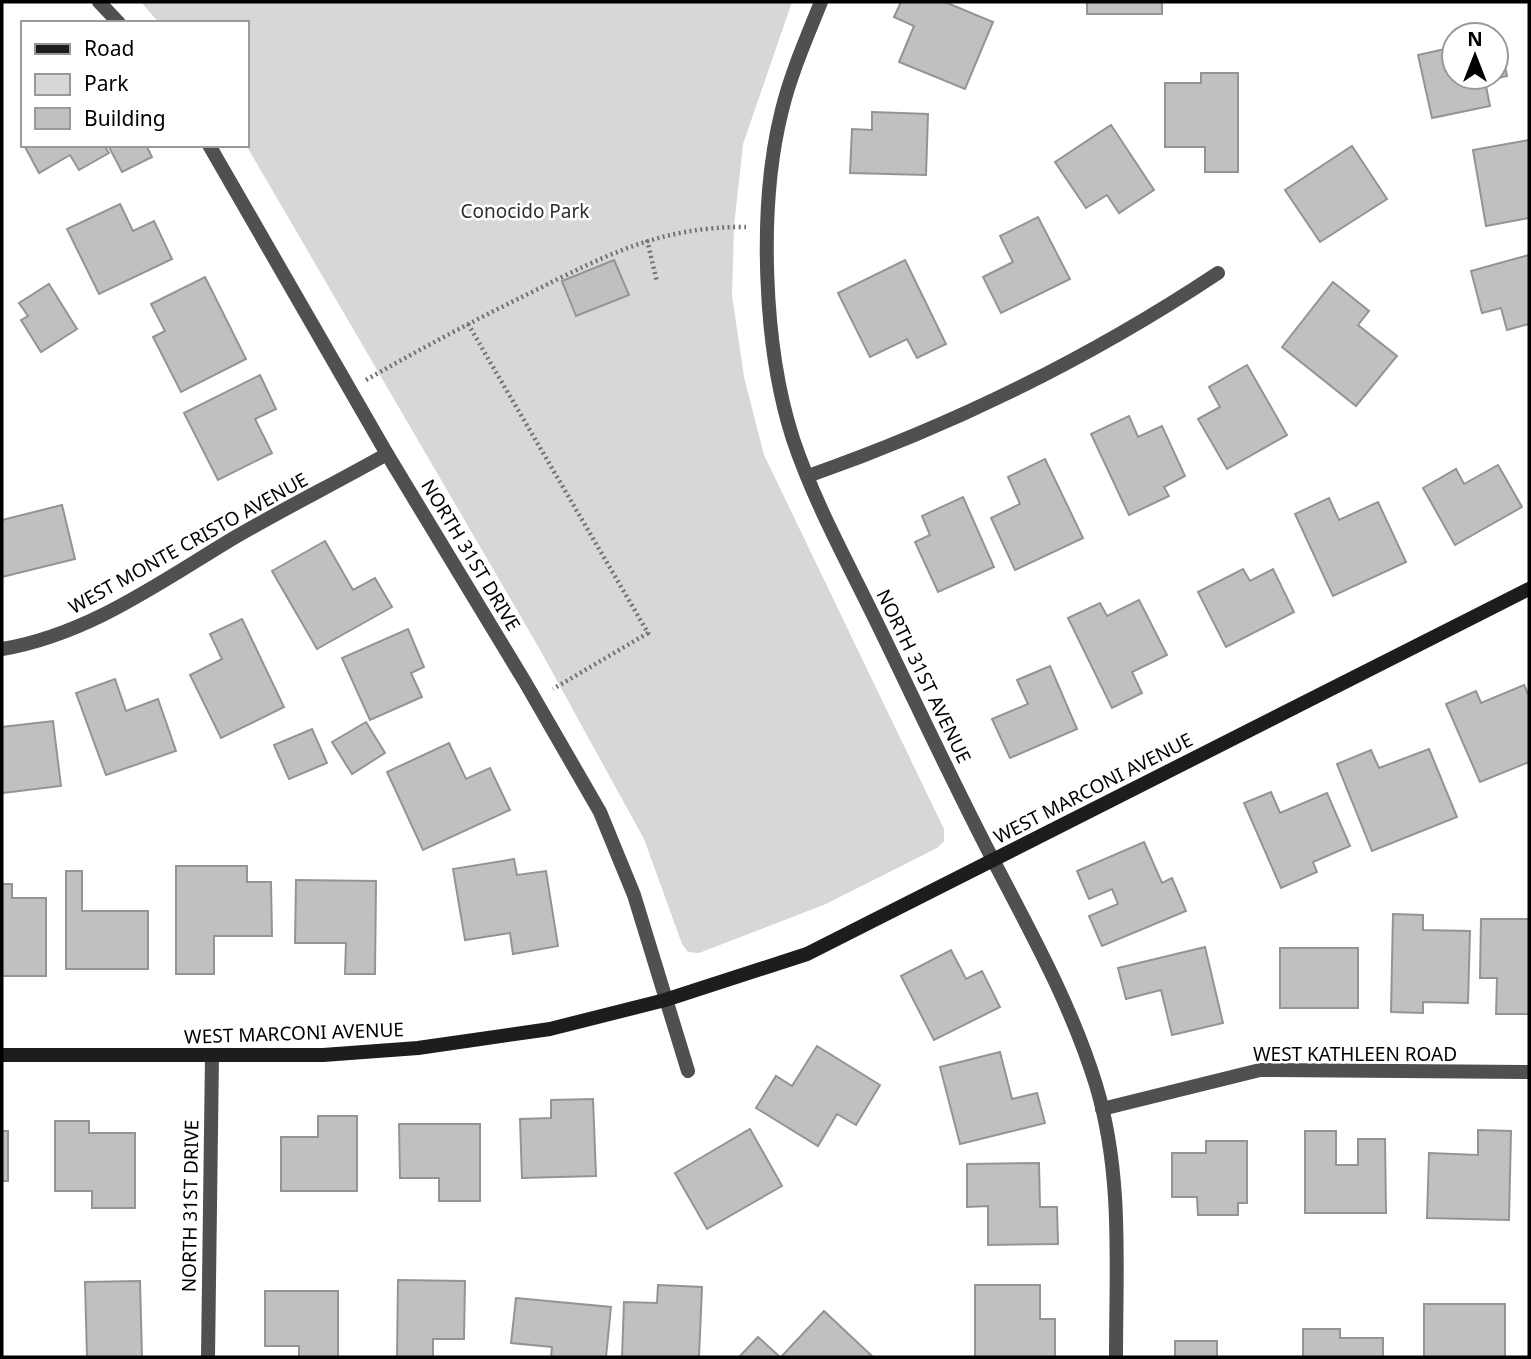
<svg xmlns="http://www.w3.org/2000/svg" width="1531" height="1359" font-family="'Noto Sans',sans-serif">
<rect width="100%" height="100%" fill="#fff"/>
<path fill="#d7d7d7" d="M141 2H792L743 144 734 227 732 295 744 377 764 455 944 829V841L937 848 826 904 699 953 688 952 682 944 644 839 539 648 246 145 247 23H159Z"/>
<g fill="#c0c0c0" stroke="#949494" stroke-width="2">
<path d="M901 2H945L993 22 965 89 899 62 914 26 894 17Z"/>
<rect x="1087" y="2" width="75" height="12"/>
<path d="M1499 37 1507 76 1485 81 1490 106 1432 118 1418 55 1454 47V77H1496V38Z"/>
<path d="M1201 73H1238V172H1205V147H1165V83H1201Z"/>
<path d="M872 112 928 114 926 175 850 173 852 129 872 130Z"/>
<path d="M1111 125 1154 190 1119 213 1107 195 1086 208 1055 162Z"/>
<path d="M1529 140V218L1486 226 1473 150Z"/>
<path d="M24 145H104L109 153 79 170 70 155 39 173Z"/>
<path d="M108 145H146L152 157 122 172Z"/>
<path d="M1352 146 1387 199 1320 242 1285 190Z"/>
<path d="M120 204 133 231 154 221 172 259 99 294 67 229Z"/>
<path d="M1038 217 1070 279 1001 313 983 277 1013 262 1000 236Z"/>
<path d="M1529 255V324L1507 330 1501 308 1482 313 1471 271Z"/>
<path d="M614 260 629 295 576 316 562 281Z"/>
<path d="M905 260 946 344 917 358 907 339 870 357 838 293Z"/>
<path d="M205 277 246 359 181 392 153 337 165 331 151 304Z"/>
<path d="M1333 282 1369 311 1358 325 1397 356 1356 406 1282 347Z"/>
<path d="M49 284 77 329 41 352 21 320 28 316 19 303Z"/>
<path d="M1247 365 1287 435 1227 469 1198 419 1220 407 1209 387Z"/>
<path d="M260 375 276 409 255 419 272 453 218 480 184 413Z"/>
<path d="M1129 416 1138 437 1162 426 1185 476 1164 487 1169 496 1129 515 1091 434Z"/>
<path d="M1045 459 1083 538 1015 570 991 518 1020 504 1008 477Z"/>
<path d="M1498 465 1522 507 1455 545 1423 488 1456 469 1464 484Z"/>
<path d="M963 497 994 567 938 592 915 542 930 535 922 516Z"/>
<path d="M1329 498 1339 520 1378 502 1406 562 1333 596 1295 514Z"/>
<path d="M62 505 75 559 2 577V520Z"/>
<path d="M325 541 353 590 375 578 392 607 317 649 272 571Z"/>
<path d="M1243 569 1250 581 1273 569 1294 612 1226 647 1198 592Z"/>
<path d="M1139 600 1167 655 1132 672 1142 693 1112 708 1068 618 1100 603 1107 616Z"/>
<path d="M242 619 284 707 221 738 190 675 222 659 210 634Z"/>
<path d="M408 629 424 667 411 673 422 697 370 720 342 658Z"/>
<path d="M1050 666 1077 729 1010 758 992 719 1028 704 1017 680Z"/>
<path d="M115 679 126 711 158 699 176 751 106 775 76 693Z"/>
<path d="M1524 685 1529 696V762L1480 782 1446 704 1476 691 1481 703Z"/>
<path d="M53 721 61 786 2 793V727Z"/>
<path d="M366 722 385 753 352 774 332 742Z"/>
<path d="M312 729 327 763 289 779 274 745Z"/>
<path d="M449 743 466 779 490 768 510 810 423 850 387 772Z"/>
<path d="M1429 749 1457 817 1372 851 1337 764 1371 750 1379 768Z"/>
<path d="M1271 792 1280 813 1327 793 1350 846 1313 862 1317 872 1281 888 1244 803Z"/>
<path d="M1144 842 1162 883 1172 878 1186 911 1102 946 1089 916 1118 904 1112 889 1089 899 1077 871Z"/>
<path d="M514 859 517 875 546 871 558 946 513 954 510 933 465 940 453 869Z"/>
<path d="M176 866H247V882H271L272 936H214V974H176Z"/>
<path d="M66 871H82V911H148V969H66Z"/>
<path d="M296 880 376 881 375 974H345L346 943H295Z"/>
<path d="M2 884H12V898H46V976H2Z"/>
<path d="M1393 914 1423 915V930L1470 931 1468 1003 1423 1002V1013L1391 1012Z"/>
<path d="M1481 919H1529V1014H1496L1497 978H1480Z"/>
<path d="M1205 947 1223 1023 1172 1035 1161 990 1126 999 1118 968Z"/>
<rect x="1280" y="948" width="78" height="60"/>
<path d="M951 950 966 979 982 971 1000 1007 934 1040 901 976Z"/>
<path d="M817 1046 880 1085 856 1125 837 1114 818 1146 756 1108 776 1076 792 1086Z"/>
<path d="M1000 1052 1012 1099 1037 1093 1045 1123 960 1144 940 1067Z"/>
<path d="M593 1099 596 1176 522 1178 520 1119 551 1118V1100Z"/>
<path d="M318 1116H357V1191H281V1137H318Z"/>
<path d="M55 1121H89V1133H135V1208H92V1191H55Z"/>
<path d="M399 1124H480V1201H439V1178H400Z"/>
<path d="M750 1129 782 1186 707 1229 675 1173Z"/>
<path d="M1478 1130 1511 1131 1509 1220 1427 1218 1429 1153 1478 1155Z"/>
<rect x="2" y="1131" width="6" height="50"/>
<path d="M1305 1131H1336V1165H1358V1139H1385L1386 1213H1305Z"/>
<path d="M1206 1141H1247V1203H1238V1215H1198L1197 1197H1172V1153H1206Z"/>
<path d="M1039 1163 1040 1207H1057L1058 1244 988 1245V1206L967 1207V1164Z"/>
<path d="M398 1280 465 1281 464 1339H433V1357H397Z"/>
<path d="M140 1281 142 1357H87L85 1282Z"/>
<path d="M658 1285 702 1287 699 1357H622L624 1302 657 1303Z"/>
<path d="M975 1285H1040V1319H1055V1357H975Z"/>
<path d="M265 1291H338V1357H299V1346H265Z"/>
<path d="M516 1298 611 1307 606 1357H551L552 1347 511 1343Z"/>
<rect x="1424" y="1304" width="81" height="53"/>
<path d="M824 1311 873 1357H781Z"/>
<path d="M1303 1329H1340V1338H1383V1357H1303Z"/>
<path d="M758 1337 780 1357H739Z"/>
<rect x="1175" y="1341" width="42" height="16"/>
</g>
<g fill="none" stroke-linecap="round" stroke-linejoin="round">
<g stroke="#727272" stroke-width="4.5" stroke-dasharray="2 3.5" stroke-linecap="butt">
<path d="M647 240 657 282"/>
<path d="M468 324 648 633 553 689"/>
<path d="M366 380C420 349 475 320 530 293 604 256 661 226 746 227"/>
</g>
<g stroke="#505050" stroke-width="14">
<path d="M99 2 119 23"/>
<path d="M821 2C807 37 791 73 782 110 758 205 763 346 793 439 814 502 848 563 877 623 915 701 951 779 991 856 1030 931 1071 1004 1096 1085 1123 1174 1116 1266 1116 1357"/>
<path d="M209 145 387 454 525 682 600 812 634 895 688 1071"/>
<path d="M808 476C954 425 1090 358 1218 273"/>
<path d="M2 649C86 635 156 585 227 542 279 511 334 484 387 454"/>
<path d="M1102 1109 1260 1070 1529 1072"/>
<path d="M208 1357 212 1055"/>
</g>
<path stroke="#1d1d1d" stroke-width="14" d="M2 1055H323L418 1048 550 1029 665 1000 807 954 1529 589"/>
</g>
<g text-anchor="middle" stroke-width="5" stroke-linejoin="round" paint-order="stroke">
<g font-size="19" fill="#2e2e2e" stroke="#fff">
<text x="525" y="218">Conocido Park</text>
</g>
<g font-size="19" fill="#000" stroke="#fff">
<text transform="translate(188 543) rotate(-29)" y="7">WEST MONTE CRISTO AVENUE</text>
<text transform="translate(471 555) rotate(59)" y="7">NORTH 31ST DRIVE</text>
<text transform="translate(924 676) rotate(64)" y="7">NORTH 31ST AVENUE</text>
<text transform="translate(1093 788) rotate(-27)" y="7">WEST MARCONI AVENUE</text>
<text transform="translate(294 1033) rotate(-2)" y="7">WEST MARCONI AVENUE</text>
<text x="1355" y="1061">WEST KATHLEEN ROAD</text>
<text transform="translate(190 1206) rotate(-89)" y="7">NORTH 31ST DRIVE</text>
</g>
</g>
<rect width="1531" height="1359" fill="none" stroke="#000000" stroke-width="7"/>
<rect x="21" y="21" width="228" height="126" fill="#ffffff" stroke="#999999" stroke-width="2"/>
<rect x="35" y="44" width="35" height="10" fill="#1d1d1d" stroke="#999999" stroke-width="2"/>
<text x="84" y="56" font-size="21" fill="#000000">Road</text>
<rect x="35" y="74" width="35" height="21" fill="#d7d7d7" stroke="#999999" stroke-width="2"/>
<text x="84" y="91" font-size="21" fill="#000000">Park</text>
<rect x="35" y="108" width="35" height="21" fill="#c0c0c0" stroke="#999999" stroke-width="2"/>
<text x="84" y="126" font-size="21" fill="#000000">Building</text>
<g transform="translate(1475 56)"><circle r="33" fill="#ffffff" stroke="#999999" stroke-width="2"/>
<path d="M0-5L12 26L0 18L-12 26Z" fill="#000000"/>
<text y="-10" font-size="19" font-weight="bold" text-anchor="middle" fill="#000000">N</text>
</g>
</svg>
